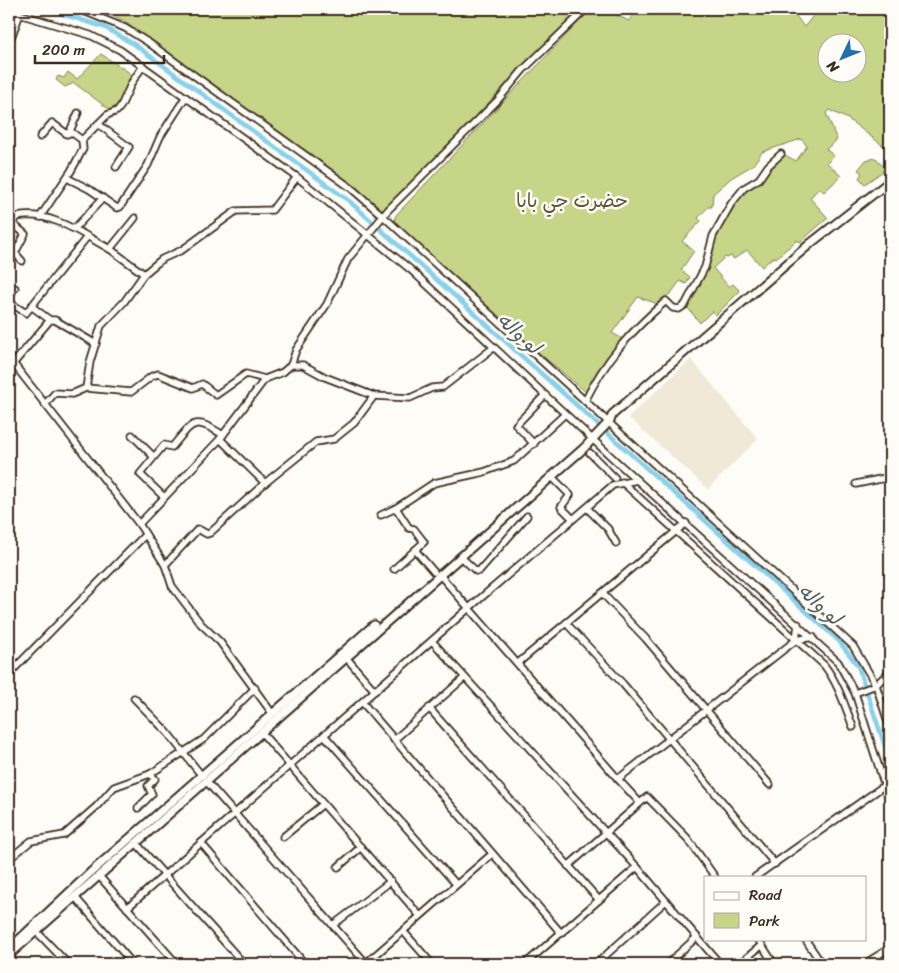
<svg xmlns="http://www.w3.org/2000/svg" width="899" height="973" font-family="Sriracha,'Playpen Sans Arabic',sans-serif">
<rect width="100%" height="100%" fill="#fdfcf7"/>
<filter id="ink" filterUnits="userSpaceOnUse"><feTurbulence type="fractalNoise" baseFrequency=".02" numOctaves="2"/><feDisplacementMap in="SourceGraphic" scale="10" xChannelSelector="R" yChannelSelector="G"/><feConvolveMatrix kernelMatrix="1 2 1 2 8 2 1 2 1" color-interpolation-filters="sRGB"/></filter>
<g filter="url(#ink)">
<path fill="#f1e9d7" d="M691 359 758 439 708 489 628 417Z"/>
<g fill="#c7d588" stroke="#818053" fill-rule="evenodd">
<path d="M96 9H580C513 75 450 145 382 211L352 185 122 20Z"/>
<path d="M591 9H604L629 21 636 9H791L804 27 819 9H890V151L848 119 829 110 826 113 837 140 826 149 834 156 827 163 841 176 824 192 819 188 810 198 828 218 800 242 797 240 776 258 773 257 762 267 747 250 734 259 731 256 727 258 725 257 713 268 729 287 733 284 740 291 716 315 712 311 700 323 687 307 700 283 715 236 733 206 741 195 760 181 770 168 785 155 796 161 807 146 801 139 762 152 753 165 731 178 713 194 712 207H708L698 218 701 221 682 241 694 251 681 270 690 277 686 284 680 281 672 292 658 304 638 297 612 333 623 339 597 371 586 392 527 343 394 221 396 215ZM826 42H856V72H826Z"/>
<path d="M101 54 133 75 118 104 110 110 74 83 65 87 56 80 58 76 64 78 68 72 77 79Z"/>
<path d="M876 158 886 169 865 184 859 178 862 173 858 170 866 160Z"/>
</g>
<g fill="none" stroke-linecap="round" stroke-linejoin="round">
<path stroke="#89d1ea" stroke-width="4.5" d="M46 9 104 27 135 45 349 201 838 640 858 666 890 761"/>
<g stroke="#3b2a1e" stroke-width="9">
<g id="minor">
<path d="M79 9 125 28 149 43 351 188 383 216 853 646 876 685 890 728"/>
<path d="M9 11 90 35 120 50 297 177 411 270 617 462 838 662 855 693 890 802"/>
<path d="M9 43 20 14"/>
<path d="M78 113 70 131 82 140"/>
<path d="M98 124 129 147 116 167"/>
<path d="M40 137 52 123 67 134 71 132"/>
<path d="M67 178 89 189 117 208 120 207 148 165 160 137 185 98"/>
<path d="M9 213 17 217"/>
<path d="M40 217 71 171 83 149 82 140 107 115 117 111 121 106 132 82 143 66"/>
<path d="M12 223 25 234 15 253 22 261"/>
<path d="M9 228 17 217C50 210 82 234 110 249L135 218"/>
<path d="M75 228 103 198"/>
<path d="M110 249 144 274"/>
<path d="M9 295 15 288"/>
<path d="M9 302 26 313 87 237"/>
<path d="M31 306 50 320H55L96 344"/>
<path d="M9 358 139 524 165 565 172 586 201 624 220 642 272 713"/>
<path d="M13 364 50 320"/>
<path d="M291 365H303L325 377 374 396 410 398 432 388 443 387 493 348"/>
<path d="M86 388 131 392 152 376 158 374 193 388 202 384 216 395 246 374 265 379"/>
<path d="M585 401C606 359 630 332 666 301L673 308 679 309 685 305 705 267 713 236 731 204 744 188 759 179 768 166 781 154"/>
<path d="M45 404 55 393 72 394 86 388 90 362 101 326 124 302 144 274 162 259 182 250 236 211 272 210 297 177"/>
<path d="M132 435 153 456"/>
<path d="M220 439 265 483"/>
<path d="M534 444 516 425 545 395"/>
<path d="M590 453 615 478"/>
<path d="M551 476 570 495 561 507 573 519"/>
<path d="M622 482 824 665C838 683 845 706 853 727"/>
<path d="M856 484 890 477"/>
<path d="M164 497 140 474 164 445 172 447C193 422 193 416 223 435"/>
<path d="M587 508 608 529 616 543"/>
<path d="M381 515 396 508 434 483 484 472 514 461 565 414"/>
<path d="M139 524 220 439 265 379 283 372 291 365 296 350 327 304 348 259 388 210 498 100 523 70 586 9"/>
<path d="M415 550 434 572"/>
<path d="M460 556 476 571H479L527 516"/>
<path d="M165 565 198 529 207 534 210 533 265 483 316 442 334 439 354 423 374 396"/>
<path d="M394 569 424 542 414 529 409 528 396 508"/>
<path d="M439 574 618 779 796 640 813 637"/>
<path d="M602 593 646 639 770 785"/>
<path d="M566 623 623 684 775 864"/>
<path d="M796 640 798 624"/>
<path d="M432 641 637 867 720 964"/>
<path d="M344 655 375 691"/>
<path d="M518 663 686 523"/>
<path d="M9 674 145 535"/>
<path d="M855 693 876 685 890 671"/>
<path d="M134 698 167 732 202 776"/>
<path d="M362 702 561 933"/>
<path d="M429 708 599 900"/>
<path d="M261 732 420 916"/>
<path d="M324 735 456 884"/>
<path d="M394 740 464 678"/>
<path d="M618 779 640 803"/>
<path d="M206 781 366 963"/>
<path d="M138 808 152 794 148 786 155 779 150 774"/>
<path d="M283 837 323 804"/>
<path d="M136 843 244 964"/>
<path d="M201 843 305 964"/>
<path d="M9 859 31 841 64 835 96 807 114 787 150 774 204 739 255 688"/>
<path d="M568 866 647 797 688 839 715 877"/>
<path d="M338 867 361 847"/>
<path d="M99 876 177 964"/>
<path d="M755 877 885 785"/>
<path d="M75 897 133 964"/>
<path d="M127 908 469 608 613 485 637 480"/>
<path d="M333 925 391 881"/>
<path d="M36 931 68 964"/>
<path d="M403 931 432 964"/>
<path d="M758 939 774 964"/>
<path d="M805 939 822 964"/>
<path d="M9 962 11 964"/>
<path d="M365 964 492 854"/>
<path d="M525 964 637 867"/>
<path d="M596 964 666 901"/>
<path d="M667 964 697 937"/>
<path d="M739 964 762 945"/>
<path d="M864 964 890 948"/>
</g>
</g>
<g stroke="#3b2a1e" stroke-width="11">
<g id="major">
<path d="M9 949 90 873 374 625"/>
<path d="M9 955 583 449 609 422 613 414 811 243 890 181"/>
</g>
</g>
<use href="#minor" stroke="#fdfcf7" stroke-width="5.5"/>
<use href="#major" stroke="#fdfcf7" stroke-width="7"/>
</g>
</g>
<g text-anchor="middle" stroke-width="5" stroke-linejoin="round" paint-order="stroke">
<g font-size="19" fill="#5e5538" stroke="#fdfcf7">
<text x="572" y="207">حضرت جي بابا</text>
</g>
<g font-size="20" font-style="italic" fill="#525c5b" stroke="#fdfcf7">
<text transform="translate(519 333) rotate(42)" y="7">لو واله</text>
<text transform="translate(820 604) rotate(42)" y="7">لو واله</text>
</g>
</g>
<rect width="899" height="973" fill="none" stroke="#fdfcf7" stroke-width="30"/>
<rect x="15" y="15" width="869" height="943" fill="none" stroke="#3b2a1e" stroke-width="2" filter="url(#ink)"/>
<rect x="704" y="876" width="162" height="65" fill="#fdfcf7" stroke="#afa8a0"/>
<rect x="714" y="892" width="25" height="8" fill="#fdfcf7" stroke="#afa8a0"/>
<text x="749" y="900" font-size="15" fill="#3b2a1e">Road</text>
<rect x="714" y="913" width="25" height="15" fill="#c7d588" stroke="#afa8a0"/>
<text x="749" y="926" font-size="15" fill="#3b2a1e">Park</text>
<g transform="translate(842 58) rotate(227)"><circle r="24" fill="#fdfcf7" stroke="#afa8a0"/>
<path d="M0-4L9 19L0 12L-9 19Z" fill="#1f6fb2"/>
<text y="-8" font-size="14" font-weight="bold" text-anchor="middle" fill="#3b2a1e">N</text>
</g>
<path d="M35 55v8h129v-8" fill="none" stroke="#3b2a1e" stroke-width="2.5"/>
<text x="42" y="55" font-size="15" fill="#3b2a1e" stroke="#fdfcf7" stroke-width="4" paint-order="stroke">200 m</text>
</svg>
